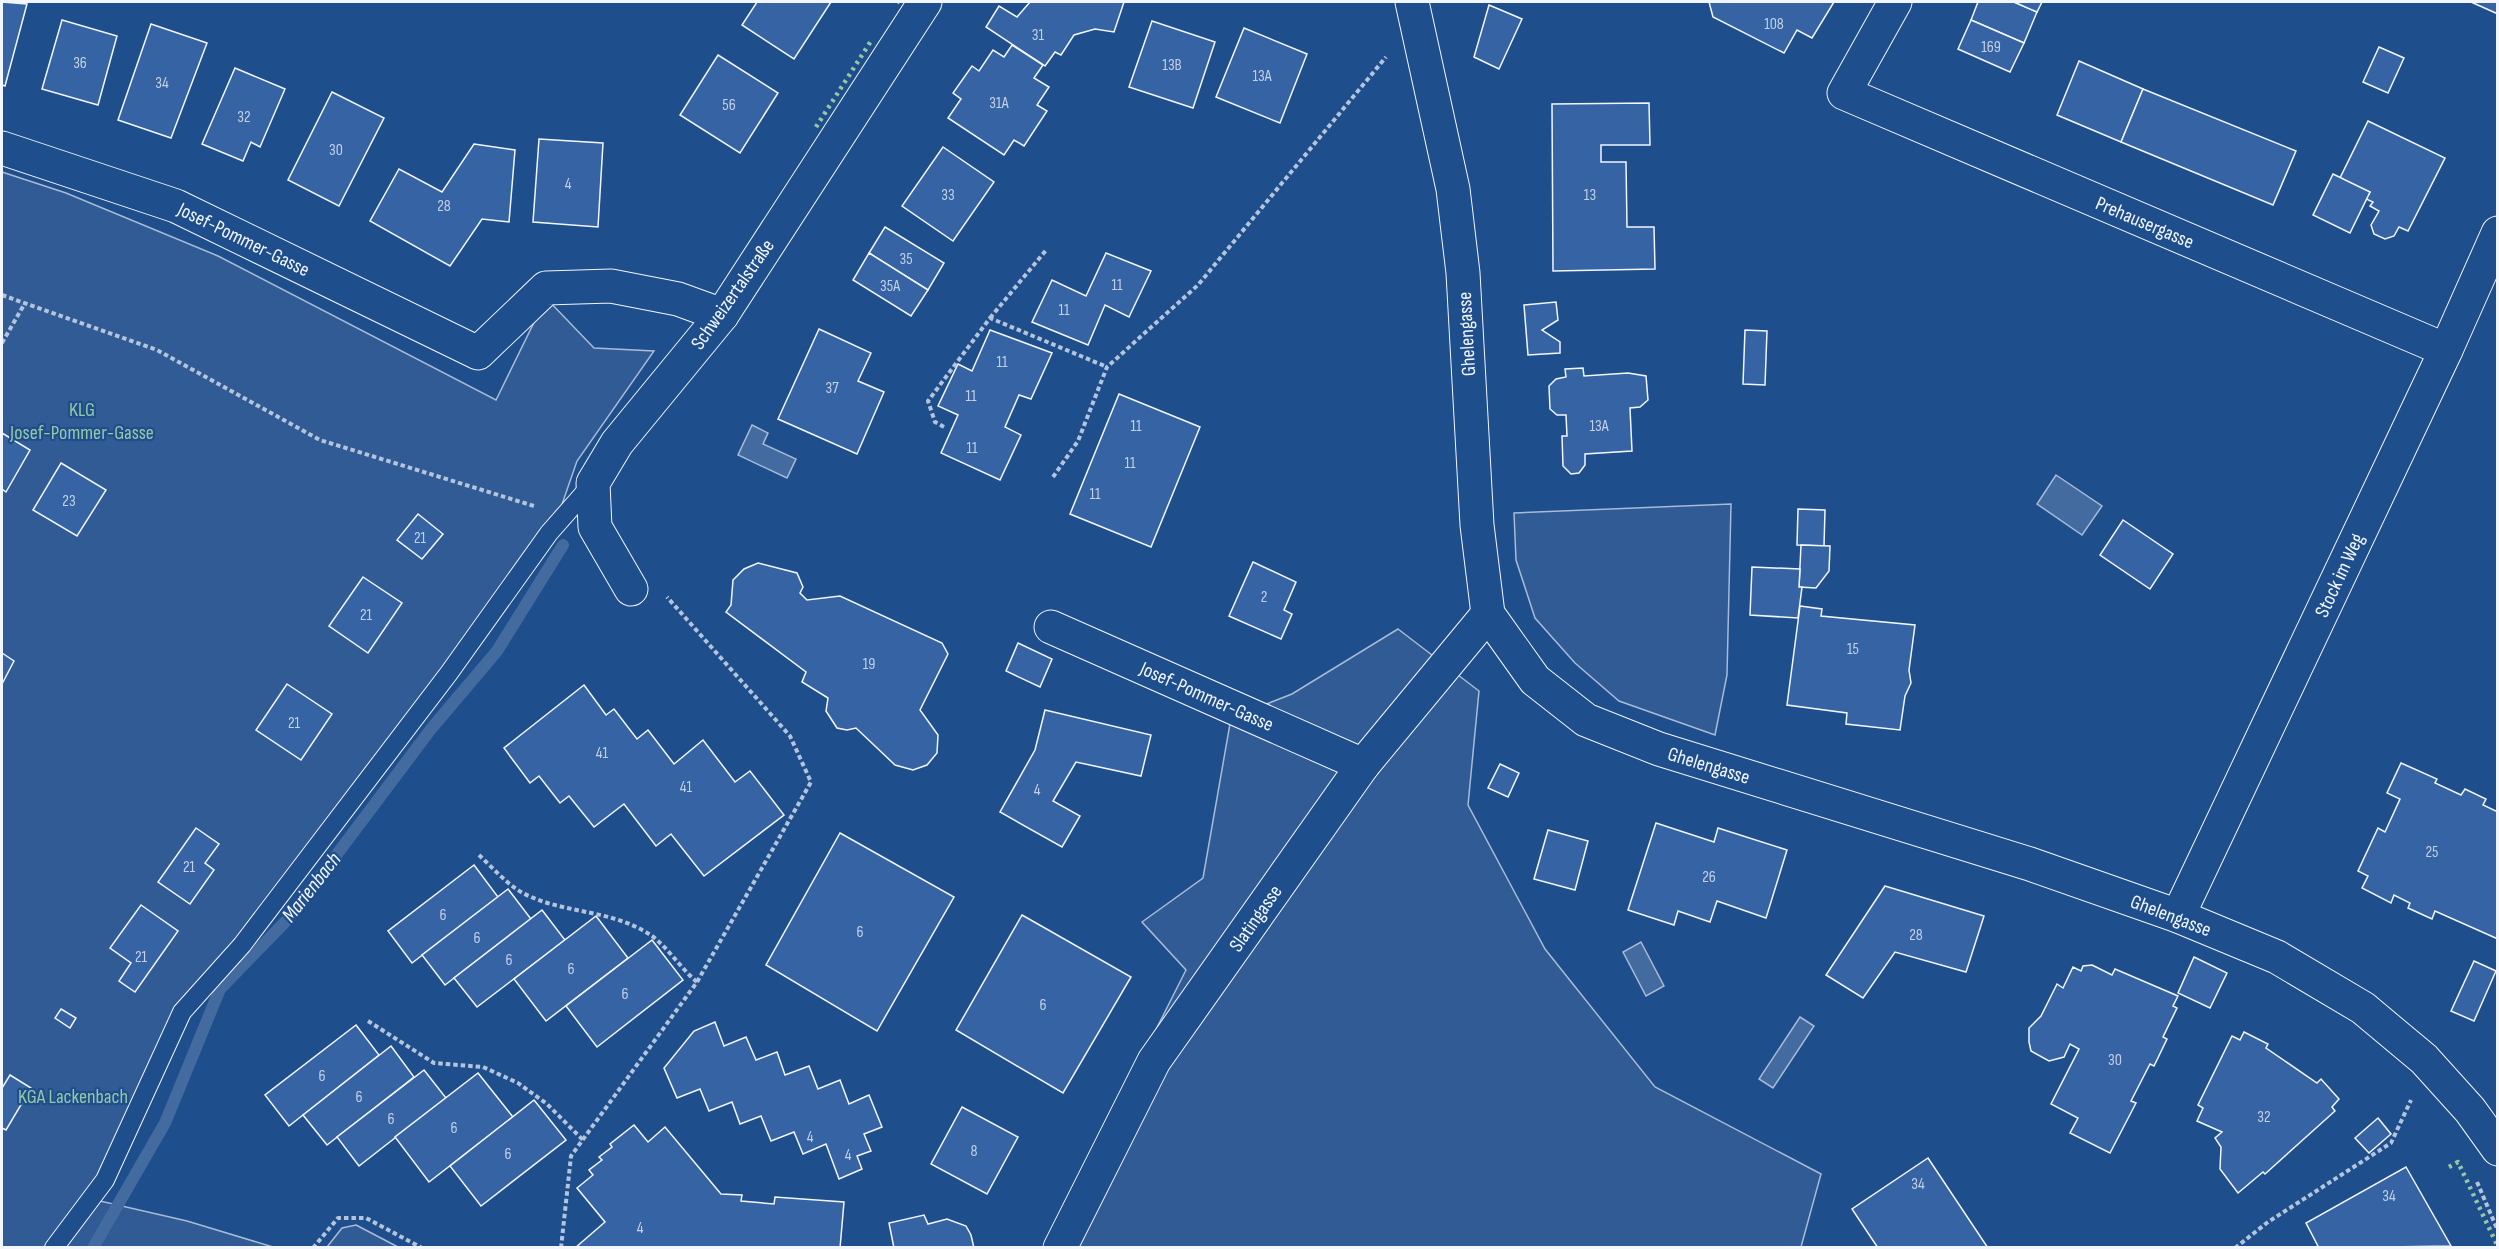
<svg xmlns="http://www.w3.org/2000/svg" width="2499" height="1249" font-family="'Sofia Sans Condensed',sans-serif">
<rect width="100%" height="100%" fill="#1f4e8c"/>
<g fill="#305b95" stroke="#a8bbd7" stroke-width="1.5">
<path d="M2 172 66 193 218 256 496 400 546 298 594 348 654 351 577 461 560 510 189 1017 100 1201 187 1221 273 1247H2Z"/>
<path d="M1731 504 1727 675 1715 735 1619 701 1575 663 1535 618 1516 560 1514 513Z"/>
<path d="M1398 629 1479 691 1468 805 1545 949 1655 1087 1821 1174 1801 1247 1046 1248 1186 970 1142 922 1203 878 1231 718 1292 694Z"/>
<path d="M356 1225 398 1247H327L342 1228Z"/>
</g>
<g fill="#446ba0" stroke="#a8bbd7" stroke-width="1.5">
<path d="M752 425 768 433 763 444 796 459 787 478 738 455Z"/>
<path d="M2056 475 2102 506 2082 535 2037 504Z"/>
<path d="M1641 942 1664 986 1646 996 1623 952Z"/>
<path d="M1800 1017 1814 1026 1773 1088 1759 1079Z"/>
</g>
<g fill="none" stroke-linecap="round" stroke-linejoin="round">
<path stroke="#446ba0" stroke-width="12" d="M93 1248 165 1123 220 989 289 918 431 729 497 651 563 545"/>
</g>
<g fill="#3563a3" stroke="#f2f6ff" stroke-width="1.5">
<path d="M2 2 27 4 5 86 2 85Z"/>
<path d="M757 2H831L794 59 742 25Z"/>
<path d="M1030 2H1124L1114 32 1095 29 1074 35 1061 55 1055 52 1045 66 986 27 999 6 1017 17Z"/>
<path d="M1709 2H1834L1812 38 1797 30 1784 53 1713 17Z"/>
<path d="M1978 2H2014L2037 12 2024 43 1971 20Z"/>
<path d="M2014 2H2042L2037 12Z"/>
<path d="M2471 2H2498V14Z"/>
<path d="M1489 5 1522 19 1499 69 1474 57Z"/>
<path d="M62 20 117 36 98 105 42 89Z"/>
<path d="M1971 20 2024 43 2010 72 1958 49Z"/>
<path d="M1152 21 1215 42 1193 108 1129 87Z"/>
<path d="M151 24 207 43 171 138 118 120Z"/>
<path d="M1244 28 1307 54 1280 123 1216 97Z"/>
<path d="M1012 45 1043 65 1034 78 1049 87 1037 105 1047 111 1024 146 1014 140 1004 155 948 118 961 99 953 93 972 66 979 71 993 50 1004 57Z"/>
<path d="M2379 47 2404 58 2388 93 2363 82Z"/>
<path d="M718 55 778 93 740 153 680 115Z"/>
<path d="M2079 61 2143 89 2121 142 2057 115Z"/>
<path d="M235 68 285 89 260 147 251 142 243 161 202 144Z"/>
<path d="M2143 89 2296 151 2273 205 2121 142Z"/>
<path d="M332 92 384 118 339 206 288 180Z"/>
<path d="M1649 103 1650 145H1601V162H1626L1627 227H1654L1655 269 1553 271 1552 104Z"/>
<path d="M2368 121 2445 158 2408 231 2399 227 2394 236 2385 239 2374 234 2371 225 2379 211 2370 206 2373 202 2366 199 2370 192 2340 178Z"/>
<path d="M539 139 603 143 598 227 533 222Z"/>
<path d="M474 144 515 150 509 222 482 219 450 266 370 221 399 169 442 192Z"/>
<path d="M943 147 994 182 953 241 902 206Z"/>
<path d="M2333 174 2370 192 2350 233 2313 215Z"/>
<path d="M885 227 944 263 928 290 869 253Z"/>
<path d="M869 253 928 290 911 316 853 280Z"/>
<path d="M1106 253 1151 271 1129 317 1105 305 1088 345 1032 322 1052 280 1086 296Z"/>
<path d="M1556 302 1558 320 1542 330 1560 342V353L1528 355 1524 305Z"/>
<path d="M819 329 871 353 858 381 884 392 857 454 778 419Z"/>
<path d="M990 330 1052 353 1031 399 1019 395 1005 427 1021 435 1000 480 941 453 958 415 938 406 958 364 972 371Z"/>
<path d="M1745 330 1767 331 1765 385 1743 384Z"/>
<path d="M1583 368 1584 376 1628 373 1646 376 1648 400 1640 407 1630 408 1632 451 1585 454V465L1579 473 1571 474 1563 466 1562 436H1567L1566 415H1557L1550 409 1549 386 1556 379 1566 377 1565 369Z"/>
<path d="M1119 394 1200 427 1151 547 1070 514Z"/>
<path d="M2 433 30 450 6 492 2 489Z"/>
<path d="M61 463 106 490 77 536 33 510Z"/>
<path d="M1798 509 1825 510 1824 546 1797 545Z"/>
<path d="M418 514 443 534 422 559 397 540Z"/>
<path d="M2123 520 2173 554 2150 589 2100 555Z"/>
<path d="M1801 545 1830 546 1829 571 1816 588 1799 587Z"/>
<path d="M1253 562 1296 582 1284 610 1292 614 1281 639 1229 616Z"/>
<path d="M758 563 797 573 803 587 800 593 807 600 840 596 942 643 948 654 920 710 938 735 937 753 927 765 913 770 895 765 856 728 847 730 837 728 826 711 828 698 802 682 806 672 726 612 731 605 733 580 744 569Z"/>
<path d="M1752 567 1800 569 1799 587H1802L1798 618 1750 615Z"/>
<path d="M363 577 402 603 368 653 329 626Z"/>
<path d="M1800 606 1822 609 1821 616 1915 625 1909 670 1911 683 1905 696 1900 730 1846 724 1847 713 1787 705Z"/>
<path d="M1018 643 1052 659 1040 687 1006 671Z"/>
<path d="M2 653 14 661 2 684Z"/>
<path d="M287 684 332 714 301 760 256 730Z"/>
<path d="M584 685 606 715 614 709 637 739 648 730 674 764 703 740 735 782 750 771 784 815 704 876 671 834 656 846 624 804 594 827 569 796 560 803 539 776 530 783 504 748Z"/>
<path d="M1045 710 1151 735 1141 776 1076 762 1053 801 1080 816 1062 847 1000 812 1035 750Z"/>
<path d="M2401 763 2437 779 2435 783 2461 795 2465 789 2486 799 2483 805 2498 812V939L2435 911 2432 919 2408 908 2410 903 2394 895 2391 903 2362 888 2368 876 2358 871 2378 828 2385 832 2400 799 2387 793Z"/>
<path d="M1500 764 1519 773 1508 797 1488 788Z"/>
<path d="M1656 823 1714 842 1718 828 1787 850 1766 918 1717 901 1710 922 1678 911 1674 925 1628 910Z"/>
<path d="M196 828 219 844 205 863 214 870 190 904 158 882Z"/>
<path d="M1548 830 1588 841 1575 890 1534 879Z"/>
<path d="M840 833 954 897 877 1031 766 965Z"/>
<path d="M474 865 498 897 412 963 388 931Z"/>
<path d="M1885 886 1984 916 1966 972 1895 952 1863 998 1826 975Z"/>
<path d="M508 889 531 919 445 985 422 955Z"/>
<path d="M141 905 178 931 135 992 119 981 131 963 110 948Z"/>
<path d="M542 910 565 940 477 1007 454 978Z"/>
<path d="M1022 915 1131 977 1063 1093 956 1030Z"/>
<path d="M596 916 628 958 546 1021 514 979Z"/>
<path d="M652 940 683 980 597 1047 566 1006Z"/>
<path d="M2194 957 2227 973 2210 1008 2178 993Z"/>
<path d="M2474 961 2496 971 2474 1021 2451 1011Z"/>
<path d="M2092 965 2112 975 2115 969 2178 996 2173 1006 2177 1008 2163 1037 2167 1039 2154 1066 2150 1064 2131 1101 2136 1103 2110 1153 2070 1133 2078 1118 2051 1104 2079 1049 2070 1044 2064 1057 2049 1061 2031 1051 2029 1042V1028L2041 1016 2057 984 2063 988 2073 967 2081 971 2083 966Z"/>
<path d="M61 1009 76 1018 70 1028 55 1018Z"/>
<path d="M715 1022 724 1046 746 1037 756 1060 777 1052 785 1075 809 1066 818 1089 840 1080 849 1104 869 1095 882 1127 864 1134 871 1151 857 1156 862 1169 839 1179 826 1144 803 1154 794 1132 771 1141 761 1116 740 1124 732 1102 709 1111 700 1089 677 1098 664 1068 694 1031Z"/>
<path d="M356 1025 379 1055 289 1126 265 1095Z"/>
<path d="M2244 1032 2268 1044 2266 1048 2317 1083 2321 1079 2339 1099 2332 1107 2335 1111 2265 1174 2263 1172 2238 1193 2220 1169 2221 1147 2215 1138 2222 1132 2197 1121 2203 1108 2198 1105 2232 1036 2240 1040Z"/>
<path d="M391 1046 414 1077 327 1145 303 1115Z"/>
<path d="M424 1070 446 1098 359 1166 337 1137Z"/>
<path d="M478 1073 513 1117 429 1182 395 1137Z"/>
<path d="M10 1075 31 1088 6 1130 2 1128V1088Z"/>
<path d="M534 1100 566 1140 481 1206 450 1166Z"/>
<path d="M962 1107 1018 1137 987 1194 931 1164Z"/>
<path d="M2378 1118 2391 1134 2369 1153 2355 1138Z"/>
<path d="M634 1125 648 1142 665 1127 721 1194 742 1195 741 1201 774 1204 775 1197 844 1202 840 1248H575L605 1222 577 1188 593 1175 589 1170 602 1160 599 1157 612 1147 610 1144Z"/>
<path d="M1928 1158 1988 1248H1878L1852 1209Z"/>
<path d="M2406 1167 2451 1246 2319 1248 2306 1223Z"/>
<path d="M924 1215 928 1224 947 1219 966 1226 971 1235 974 1248H894L889 1223Z"/>
</g>
<g fill="none" stroke-linecap="round" stroke-linejoin="round">
<g stroke="#f2f6ff" stroke-width="20">
<path id="service" d="M54 1248 105 1180 182 1012 242 945 449 673 549 533 593 483"/>
</g>
<g stroke="#f2f6ff" stroke-width="35">
<g id="minor">
<path d="M1412 2 1453 189 1463 273 1477 525 1488 614 1535 680 1586 720 1659 749 2030 864 2178 916 2277 957 2363 1008 2424 1059 2470 1110 2498 1149"/>
<path d="M1895 2 1844 93 2446 350"/>
<path d="M2 148 176 206 478 353 546 288 611 286 678 299 722 315"/>
<path d="M631 589 595 527 593 483 617 443 722 315 925 2"/>
<path d="M1051 627 1363 765"/>
<path d="M2178 916 2446 350 2498 233"/>
<path d="M1060 1248 1154 1061 1363 765 1488 614"/>
</g>
</g>
<g stroke="#b3c4dc" stroke-width="4" stroke-dasharray="4.5 3" stroke-linecap="butt">
<path d="M2 295 157 350 320 440 534 506"/>
<path d="M990 318 1047 249"/>
<path d="M2 343 25 303"/>
<path d="M944 427 935 422 928 401 990 318 1107 367"/>
<path d="M1053 477 1078 441 1107 367 1198 285 1386 57"/>
<path d="M479 855C494 869 510 888 529 896 566 913 607 910 644 931 665 942 678 966 697 982"/>
<path d="M368 1021 434 1063 483 1067 518 1083 547 1104 583 1140"/>
<path d="M2477 1182 2498 1231"/>
<path d="M313 1248 338 1218H366L422 1248"/>
<path d="M561 1248 571 1156 697 982 811 782 790 736 667 597"/>
<path d="M2235 1248 2268 1222 2391 1143 2411 1100"/>
</g>
<use href="#service" stroke="#1f4e8c" stroke-width="18"/>
<use href="#minor" stroke="#1f4e8c" stroke-width="33"/>
<g stroke="#97c8a6" stroke-width="4.5" stroke-dasharray="3 4.5" stroke-linecap="butt">
<path d="M897 3 898 2"/>
<path d="M816 127 871 41"/>
<path d="M2449 1167 2458 1162 2498 1247"/>
</g>
</g>
<g text-anchor="middle" stroke-width="4.5" stroke-linejoin="round" paint-order="stroke">
<g font-size="16" fill="#c3d1e8">
<text x="1774" y="29">108</text>
<text x="1038" y="40">31</text>
<text x="1991" y="52">169</text>
<text x="80" y="68">36</text>
<text x="1172" y="70">13B</text>
<text x="1262" y="81">13A</text>
<text x="162" y="88">34</text>
<text x="999" y="108">31A</text>
<text x="729" y="110">56</text>
<text x="244" y="122">32</text>
<text x="336" y="155">30</text>
<text x="568" y="189">4</text>
<text x="948" y="200">33</text>
<text x="1590" y="200">13</text>
<text x="444" y="211">28</text>
<text x="906" y="264">35</text>
<text x="1117" y="290">11</text>
<text x="890" y="291">35A</text>
<text x="1064" y="315">11</text>
<text x="1002" y="367">11</text>
<text x="832" y="393">37</text>
<text x="971" y="401">11</text>
<text x="1136" y="431">11</text>
<text x="1599" y="431">13A</text>
<text x="972" y="453">11</text>
<text x="1130" y="468">11</text>
<text x="1095" y="499">11</text>
<text x="69" y="506">23</text>
<text x="420" y="543">21</text>
<text x="1264" y="602">2</text>
<text x="366" y="620">21</text>
<text x="1853" y="654">15</text>
<text x="869" y="669">19</text>
<text x="294" y="728">21</text>
<text x="602" y="758">41</text>
<text x="686" y="792">41</text>
<text x="1037" y="795">4</text>
<text x="2432" y="857">25</text>
<text x="189" y="872">21</text>
<text x="1709" y="882">26</text>
<text x="443" y="920">6</text>
<text x="860" y="937">6</text>
<text x="1916" y="940">28</text>
<text x="477" y="943">6</text>
<text x="141" y="962">21</text>
<text x="509" y="965">6</text>
<text x="571" y="974">6</text>
<text x="625" y="999">6</text>
<text x="1043" y="1010">6</text>
<text x="2115" y="1065">30</text>
<text x="322" y="1081">6</text>
<text x="359" y="1102">6</text>
<text x="2264" y="1122">32</text>
<text x="391" y="1124">6</text>
<text x="454" y="1133">6</text>
<text x="810" y="1142">4</text>
<text x="974" y="1156">8</text>
<text x="508" y="1159">6</text>
<text x="848" y="1160">4</text>
<text x="1918" y="1189">34</text>
<text x="2389" y="1201">34</text>
<text x="640" y="1233">4</text>
</g>
<g font-size="20" fill="#f2f6ff" stroke="#1f4e8c">
<text transform="translate(2145 222) rotate(23)" y="7">Prehausergasse</text>
<text transform="translate(244 239) rotate(26)" y="7">Josef-Pommer-Gasse</text>
<text transform="translate(732 294) rotate(-55)" y="7">Schweizertalstraße</text>
<text transform="translate(1466 334) rotate(-93)" y="7">Ghelengasse</text>
<text transform="translate(2339 575) rotate(-65)" y="7">Stock im Weg</text>
<text transform="translate(1207 696) rotate(24)" y="7">Josef-Pommer-Gasse</text>
<text transform="translate(1709 765) rotate(17)" y="7">Ghelengasse</text>
<text transform="translate(2171 915) rotate(21)" y="7">Ghelengasse</text>
<text transform="translate(1255 918) rotate(-55)" y="7">Slatingasse</text>
</g>
<g font-size="20" fill="#97c8a6" stroke="#1f4e8c">
<text x="82" y="416">KLG<tspan x="82" dy="23">Josef-Pommer-Gasse</tspan></text>
<text x="73" y="1103">KGA Lackenbach</text>
</g>
<g font-size="21" font-style="italic" fill="#f2f6ff" stroke="#1f4e8c">
<text transform="translate(311 887) rotate(-52)" y="7">Marienbach</text>
</g>
</g>
<rect width="2499" height="1249" fill="none" stroke="#f2f6ff" stroke-width="6"/>
</svg>
